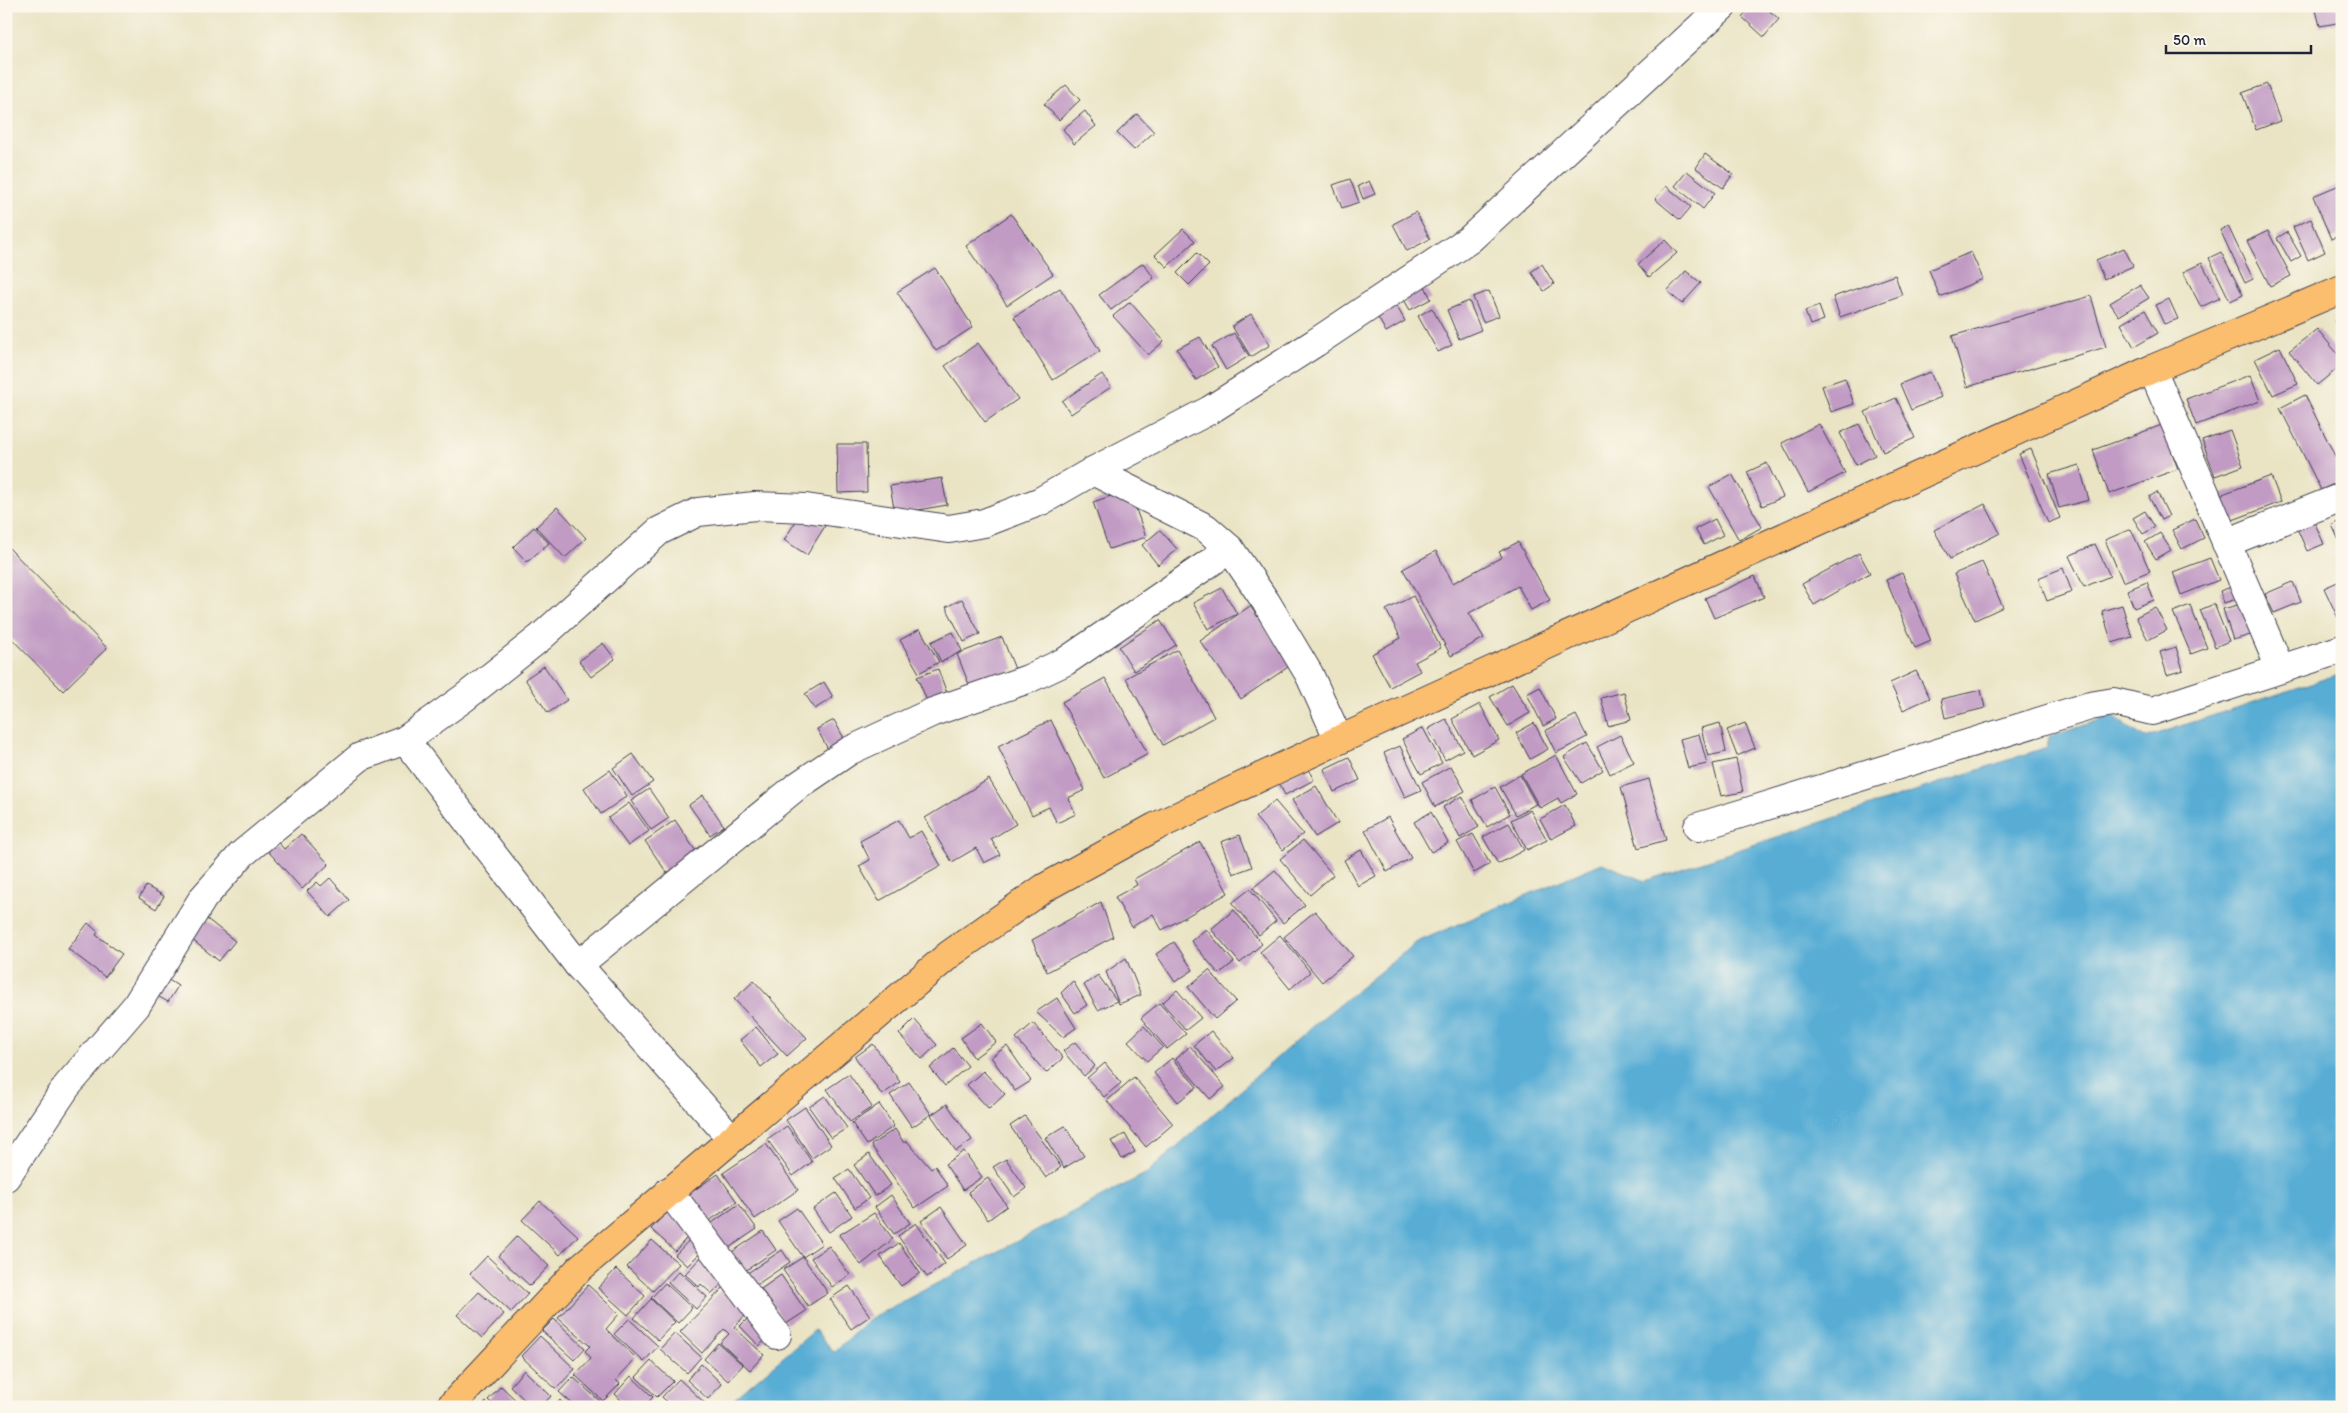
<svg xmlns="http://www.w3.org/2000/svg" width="2348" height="1413" font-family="Itim,sans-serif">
<rect width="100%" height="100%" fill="#fbf7ec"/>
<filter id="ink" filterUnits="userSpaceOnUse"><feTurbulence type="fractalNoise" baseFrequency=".02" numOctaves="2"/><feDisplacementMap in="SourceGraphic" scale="10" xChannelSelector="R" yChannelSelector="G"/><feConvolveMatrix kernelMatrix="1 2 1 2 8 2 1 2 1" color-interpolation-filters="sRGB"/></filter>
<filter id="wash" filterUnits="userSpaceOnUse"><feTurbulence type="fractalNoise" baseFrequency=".0096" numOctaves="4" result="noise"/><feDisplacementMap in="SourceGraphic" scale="20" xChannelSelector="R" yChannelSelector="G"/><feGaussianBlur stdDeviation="1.12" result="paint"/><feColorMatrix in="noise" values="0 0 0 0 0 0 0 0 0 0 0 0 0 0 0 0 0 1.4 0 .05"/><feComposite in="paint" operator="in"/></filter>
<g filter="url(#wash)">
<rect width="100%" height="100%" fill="#eae4c5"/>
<path fill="#58add5" stroke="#3d6888" d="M2342 673V1407H725L815 1330 834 1352 871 1318 1147 1173 1315 1024 1417 942 1602 863 1645 881 2047 747 2049 737 2112 716 2145 738Z"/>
<g id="blocks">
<g fill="#c19bc4">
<path d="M1751 6H1764L1779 19 1764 37 1742 17Z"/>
<path d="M2315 6H2342V22L2320 26Z"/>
<path d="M2267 84 2280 121 2256 130 2242 93Z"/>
<path d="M1066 85 1080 100 1059 120 1044 104Z"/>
<path d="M1085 111 1096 126 1074 144 1063 129Z"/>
<path d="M1137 114 1154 132 1134 150 1117 133Z"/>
<path d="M1705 154 1733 174 1723 188 1696 168Z"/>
<path d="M1687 171 1715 193 1703 209 1675 186Z"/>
<path d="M1350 179 1359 202 1342 208 1333 185Z"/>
<path d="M1369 181 1375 194 1363 199 1358 186Z"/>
<path d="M2342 184V234L2331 239 2313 196Z"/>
<path d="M1666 186 1691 207 1680 220 1655 199Z"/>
<path d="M1416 212 1430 239 1407 251 1393 224Z"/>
<path d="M1011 214 1053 274 1007 305 966 246Z"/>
<path d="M2311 219 2325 252 2308 260 2293 227Z"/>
<path d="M2228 226 2253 279 2245 283 2220 230Z"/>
<path d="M1183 229 1195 241 1167 267 1155 255Z"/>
<path d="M2268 231 2291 276 2270 286 2247 241Z"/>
<path d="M2287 232 2301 256 2291 262 2277 238Z"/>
<path d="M1665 240 1677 253 1649 277 1638 264Z"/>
<path d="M2124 248 2133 266 2104 279 2096 260Z"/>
<path d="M1971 252 1983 279 1940 297 1929 270Z"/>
<path d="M2221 252 2243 295 2230 301 2209 258Z"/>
<path d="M1197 253 1209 265 1189 285 1177 273Z"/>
<path d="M1143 263 1154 278 1111 310 1099 295Z"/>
<path d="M2202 263 2220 298 2201 307 2183 272Z"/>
<path d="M1542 264 1554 284 1544 291 1531 272Z"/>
<path d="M935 268 973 327 936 351 897 292Z"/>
<path d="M1686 271 1701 283 1682 304 1667 291Z"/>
<path d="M1895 275 1902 295 1840 317 1833 297Z"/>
<path d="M2140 285 2149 298 2119 316 2110 303Z"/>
<path d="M1425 286 1431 299 1410 310 1403 298Z"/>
<path d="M1060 288 1100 351 1053 380 1014 317Z"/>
<path d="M1489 291 1499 316 1483 322 1473 297Z"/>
<path d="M2091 296 2106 347 1967 387 1952 336Z"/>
<path d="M2169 299 2178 319 2164 324 2155 305Z"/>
<path d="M1469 301 1481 330 1459 339 1447 310Z"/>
<path d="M1130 302 1164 341 1148 355 1113 316Z"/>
<path d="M1395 303 1405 321 1386 332 1376 314Z"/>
<path d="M1819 306 1824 320 1810 325 1805 311Z"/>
<path d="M1432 308 1452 345 1438 352 1418 316Z"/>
<path d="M2145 310 2158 333 2134 347 2121 324Z"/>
<path d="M1251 314 1270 345 1251 357 1232 326Z"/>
<path d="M2342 316V334L2334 321Z"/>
<path d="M2317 329 2342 359V365L2317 385 2289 351Z"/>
<path d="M1234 333 1249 356 1226 370 1212 346Z"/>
<path d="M1200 337 1218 367 1196 380 1177 349Z"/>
<path d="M978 343 1018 399 985 422 945 366Z"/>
<path d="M2280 347 2298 384 2273 395 2255 359Z"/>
<path d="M1930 372 1941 397 1911 410 1900 384Z"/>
<path d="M1102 374 1111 387 1071 414 1062 401Z"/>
<path d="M2250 375 2260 401 2196 425 2186 399Z"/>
<path d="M1845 378 1854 404 1831 412 1822 386Z"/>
<path d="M2305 395 2342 470V480L2321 490 2280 408Z"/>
<path d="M1896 398 1915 438 1883 452 1865 412Z"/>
<path d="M1819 424 1845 473 1808 492 1782 443Z"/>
<path d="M1859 424 1875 455 1856 465 1840 433Z"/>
<path d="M2162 425 2178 469 2109 494 2093 450Z"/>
<path d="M2230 430 2243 466 2215 476 2202 440Z"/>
<path d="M837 444H866L867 492 838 493Z"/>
<path d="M2031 449 2060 518 2048 523 2019 454Z"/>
<path d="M1767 463 1783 497 1762 506 1747 472Z"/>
<path d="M2079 465 2089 500 2059 508 2049 474Z"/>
<path d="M1732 474 1762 527 1739 540 1709 487Z"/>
<path d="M2271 476 2281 502 2230 521 2220 495Z"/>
<path d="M942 478 947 505 895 514 890 486Z"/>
<path d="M1129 490 1146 537 1109 549 1093 502Z"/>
<path d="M2157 492 2169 516 2161 520 2149 497Z"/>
<path d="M1985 504 2000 533 1950 559 1934 530Z"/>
<path d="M557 507 586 538 565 558 536 527Z"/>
<path d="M2145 511 2155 527 2143 534 2133 518Z"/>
<path d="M802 512 825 526 807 555 784 540Z"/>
<path d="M1715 519 1723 535 1704 545 1695 529Z"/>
<path d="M2195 519 2204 538 2182 549 2172 530Z"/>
<path d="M2313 519 2324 544 2307 551 2296 526Z"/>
<path d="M2342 520V547L2332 525Z"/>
<path d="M534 527 549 543 527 562 513 547Z"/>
<path d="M2131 529 2150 571 2123 582 2105 540Z"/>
<path d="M1160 530 1177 549 1158 565 1142 545Z"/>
<path d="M2160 533 2171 550 2156 559 2145 542Z"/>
<path d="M1518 542 1550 600 1531 610 1518 586 1469 613 1484 638 1451 656 1403 569 1436 551 1453 583 1502 557 1499 552Z"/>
<path d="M2095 544 2110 576 2084 587 2069 556Z"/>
<path d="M6 545 107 648 63 691 6 633Z"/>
<path d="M1859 553 1870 573 1814 605 1802 584Z"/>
<path d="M2210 558 2219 580 2181 595 2173 572Z"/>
<path d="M1982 562 2003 607 1975 620 1954 574Z"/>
<path d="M2063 568 2072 592 2047 601 2038 578Z"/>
<path d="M1902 573 1931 641 1915 648 1886 580Z"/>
<path d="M1755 576 1764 597 1714 618 1705 598Z"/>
<path d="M2342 580V617L2338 618 2324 588Z"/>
<path d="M2147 582 2154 600 2134 608 2127 590Z"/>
<path d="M2293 582 2301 602 2274 613 2265 594Z"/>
<path d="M2234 586 2239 598 2224 603 2220 591Z"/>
<path d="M1222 588 1237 614 1208 629 1193 603Z"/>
<path d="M1413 596 1441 648 1415 662 1420 671 1390 687 1372 654 1401 638 1386 610Z"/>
<path d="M962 599 980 634 964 642 946 607Z"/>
<path d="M2244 603 2254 634 2233 640 2223 609Z"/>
<path d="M2214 604 2229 641 2215 647 2200 610Z"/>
<path d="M2122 605 2132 637 2112 643 2102 611Z"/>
<path d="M2190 605 2207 648 2191 654 2173 612Z"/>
<path d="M1250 606 1291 665 1241 699 1200 641Z"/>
<path d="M2155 607 2167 630 2148 640 2136 617Z"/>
<path d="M1160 620 1176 645 1134 671 1119 647Z"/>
<path d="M920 629 939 662 919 673 900 640Z"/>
<path d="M953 632 962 651 941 662 931 642Z"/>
<path d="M1002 637 1015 669 970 687 957 654Z"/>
<path d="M603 643 615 659 591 677 579 661Z"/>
<path d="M2176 647 2183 670 2167 675 2160 652Z"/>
<path d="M1177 650 1214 717 1163 745 1126 678Z"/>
<path d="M544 666 567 700 548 713 525 679Z"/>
<path d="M938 669 948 696 928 703 917 677Z"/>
<path d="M1916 671 1930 698 1903 710 1890 683Z"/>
<path d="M1105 678 1148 754 1104 778 1062 702Z"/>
<path d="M824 682 833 697 815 709 805 694Z"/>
<path d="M1512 684 1530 713 1508 726 1490 697Z"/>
<path d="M1540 687 1556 719 1543 726 1527 694Z"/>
<path d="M1981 690 1985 708 1945 718 1941 699Z"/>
<path d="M1624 692 1631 720 1608 726 1601 698Z"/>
<path d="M1480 704 1499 740 1472 755 1452 719Z"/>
<path d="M1576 715 1587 737 1556 753 1545 731Z"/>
<path d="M1446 719 1463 750 1445 760 1428 729Z"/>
<path d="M834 720 846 742 829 751 817 729Z"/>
<path d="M1051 720 1085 790 1068 798 1076 814 1057 823 1049 807 1032 815 998 746Z"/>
<path d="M1534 723 1548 749 1530 759 1516 733Z"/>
<path d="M1720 723 1726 752 1708 756 1701 728Z"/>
<path d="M1745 723 1755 748 1737 756 1727 730Z"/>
<path d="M1423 728 1442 763 1421 774 1402 739Z"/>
<path d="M1699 734 1707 764 1688 768 1680 739Z"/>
<path d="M1620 735 1634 762 1610 774 1597 747Z"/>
<path d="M1587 743 1603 770 1581 783 1564 757Z"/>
<path d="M1400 746 1421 790 1405 797 1384 753Z"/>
<path d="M633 754 653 782 632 796 613 768Z"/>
<path d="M1556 755 1577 794 1561 803 1558 798 1540 808 1521 774Z"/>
<path d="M1349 757 1360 780 1334 792 1324 769Z"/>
<path d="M1736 759 1743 792 1721 796 1713 764Z"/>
<path d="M1451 766 1465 791 1435 807 1422 782Z"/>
<path d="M1307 767 1314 780 1285 795 1278 781Z"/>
<path d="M610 770 627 796 601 814 584 788Z"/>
<path d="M1520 775 1536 804 1516 815 1500 787Z"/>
<path d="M989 779 1016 824 991 839 1000 855 984 863 976 848 952 862 925 818Z"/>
<path d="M1649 779 1666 840 1638 848 1621 787Z"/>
<path d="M1316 786 1338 823 1315 837 1292 800Z"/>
<path d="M1495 787 1510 814 1487 827 1472 800Z"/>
<path d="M649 789 669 818 651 830 631 801Z"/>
<path d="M703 795 724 826 710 835 689 805Z"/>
<path d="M1462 796 1479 827 1460 838 1443 807Z"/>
<path d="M1275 801 1303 834 1283 850 1255 817Z"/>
<path d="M629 803 649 831 628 846 608 818Z"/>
<path d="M1565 805 1576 826 1551 839 1540 819Z"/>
<path d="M1530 810 1547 840 1527 850 1511 820Z"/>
<path d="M1431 812 1448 843 1431 852 1414 822Z"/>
<path d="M1388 817 1411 858 1387 872 1365 830Z"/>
<path d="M675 820 697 853 667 873 645 841Z"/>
<path d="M899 820 909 838 921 831 941 866 879 901 859 866 870 860 860 841Z"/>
<path d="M1509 823 1524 850 1498 864 1483 837Z"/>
<path d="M301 834 329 864 302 889 267 850 277 841 284 849Z"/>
<path d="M1473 834 1490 864 1474 873 1457 842Z"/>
<path d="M1240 835 1252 867 1233 874 1221 842Z"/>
<path d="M1303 840 1333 875 1310 895 1280 859Z"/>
<path d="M1200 842 1228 893 1162 930 1153 914 1132 927 1115 897 1137 885 1134 879Z"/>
<path d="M1361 850 1376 876 1358 886 1344 860Z"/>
<path d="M1275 870 1305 905 1283 923 1253 888Z"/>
<path d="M330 878 349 900 330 917 307 891 317 882 321 886Z"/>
<path d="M146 886 164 896 156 909 139 898Z"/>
<path d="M1250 889 1276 921 1259 935 1232 903Z"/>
<path d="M1101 902 1113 937 1047 972 1032 940Z"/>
<path d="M1234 910 1262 944 1240 963 1211 929Z"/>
<path d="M1315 911 1353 956 1322 982 1284 937Z"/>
<path d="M207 919 235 941 219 961 191 939Z"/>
<path d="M88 923 98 932 96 935 122 954 105 977 68 949Z"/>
<path d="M1206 929 1234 962 1219 974 1191 941Z"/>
<path d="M1280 935 1310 972 1290 989 1260 952Z"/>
<path d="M1174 942 1193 970 1175 982 1156 954Z"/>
<path d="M1126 958 1141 995 1119 1004 1106 972Z"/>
<path d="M1209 970 1236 1001 1215 1019 1188 987Z"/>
<path d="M1098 975 1117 1001 1098 1010 1084 985Z"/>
<path d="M164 977 178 986 168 1002 154 994Z"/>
<path d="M754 981 807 1038 787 1056 734 999Z"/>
<path d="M1073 981 1087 1005 1075 1013 1061 993Z"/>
<path d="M1177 990 1201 1018 1186 1030 1162 1003Z"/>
<path d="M1057 998 1076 1028 1063 1037 1036 1012Z"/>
<path d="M1159 1003 1186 1034 1167 1049 1141 1018Z"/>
<path d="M914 1019 937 1045 922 1059 899 1034Z"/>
<path d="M982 1023 996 1042 974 1058 961 1038Z"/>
<path d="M1033 1023 1063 1058 1046 1073 1016 1038Z"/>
<path d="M1144 1026 1163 1047 1147 1061 1128 1041Z"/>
<path d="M756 1027 778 1054 761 1067 740 1040Z"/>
<path d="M1211 1031 1234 1058 1216 1072 1194 1045Z"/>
<path d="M1075 1042 1095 1066 1084 1076 1063 1051Z"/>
<path d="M873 1044 900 1082 882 1095 855 1057Z"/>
<path d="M1007 1046 1031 1081 1015 1091 991 1057Z"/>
<path d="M1190 1046 1225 1087 1210 1099 1176 1059Z"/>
<path d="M953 1048 968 1066 945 1086 930 1068Z"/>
<path d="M1172 1058 1197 1087 1178 1102 1154 1073Z"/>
<path d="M1105 1063 1121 1083 1104 1097 1087 1078Z"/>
<path d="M983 1071 1005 1094 989 1109 967 1085Z"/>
<path d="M849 1074 872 1107 850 1122 827 1089Z"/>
<path d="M1134 1077 1173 1124 1146 1147 1107 1101Z"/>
<path d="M909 1082 931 1114 912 1127 890 1095Z"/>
<path d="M825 1096 847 1128 831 1138 809 1107Z"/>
<path d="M879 1104 894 1126 867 1145 852 1123Z"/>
<path d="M947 1104 972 1140 956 1151 931 1115Z"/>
<path d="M805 1107 831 1145 812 1158 786 1120Z"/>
<path d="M1025 1116 1061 1167 1046 1178 1010 1126Z"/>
<path d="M787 1126 812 1162 793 1176 767 1139Z"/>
<path d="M1065 1126 1084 1156 1064 1168 1045 1138Z"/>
<path d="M895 1129 904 1143 907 1141 931 1169 935 1166 948 1186 915 1208 871 1145Z"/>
<path d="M1125 1134 1135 1152 1122 1159 1111 1141Z"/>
<path d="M766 1144 798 1190 755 1219 723 1173Z"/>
<path d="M964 1151 982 1177 963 1190 945 1164Z"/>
<path d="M869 1154 891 1185 875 1196 854 1165Z"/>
<path d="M1006 1159 1026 1188 1014 1197 993 1167Z"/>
<path d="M849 1169 869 1198 855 1208 835 1178Z"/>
<path d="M718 1174 737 1202 706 1223 687 1195Z"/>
<path d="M988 1178 1007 1206 988 1220 968 1192Z"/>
<path d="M836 1193 852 1216 829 1232 813 1209Z"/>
<path d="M891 1195 910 1223 894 1234 875 1207Z"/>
<path d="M540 1201 578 1236 560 1255 522 1220Z"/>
<path d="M739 1204 757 1229 723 1252 706 1227Z"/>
<path d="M941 1207 967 1245 947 1259 921 1221Z"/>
<path d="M670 1208 694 1230 675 1251 651 1229Z"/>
<path d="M797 1208 822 1244 803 1257 778 1221Z"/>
<path d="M874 1213 893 1239 861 1265 839 1235Z"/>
<path d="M916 1223 945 1264 927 1277 898 1236Z"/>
<path d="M763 1231 776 1250 745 1271 732 1252Z"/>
<path d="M695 1234 708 1245 687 1266 675 1255Z"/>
<path d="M517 1236 549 1266 530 1286 498 1256Z"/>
<path d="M652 1240 679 1264 653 1291 627 1267Z"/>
<path d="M899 1243 920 1273 901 1286 880 1256Z"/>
<path d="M829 1246 850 1275 832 1287 811 1258Z"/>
<path d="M782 1250 790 1262 752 1288 743 1276Z"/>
<path d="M705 1253 730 1275 712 1294 701 1284 699 1287 685 1274Z"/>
<path d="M487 1256 528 1294 511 1312 470 1274Z"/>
<path d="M803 1257 828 1293 808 1306 783 1270Z"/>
<path d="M616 1269 645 1296 628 1315 598 1288Z"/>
<path d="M679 1271 707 1297 696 1309 668 1283Z"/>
<path d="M781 1275 806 1311 786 1324 761 1289Z"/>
<path d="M665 1283 692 1308 678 1323 651 1298Z"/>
<path d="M728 1283 754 1306 734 1327 764 1355 750 1370 720 1343 729 1334 724 1329 702 1353 680 1332Z"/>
<path d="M588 1285 619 1314 606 1329 636 1358 616 1380 620 1384 603 1401 575 1375 591 1358 585 1351 590 1346 558 1318Z"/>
<path d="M849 1286 870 1316 851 1329 830 1299Z"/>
<path d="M479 1292 504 1314 482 1338 457 1315Z"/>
<path d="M651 1299 675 1322 658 1340 634 1318Z"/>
<path d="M753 1313 773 1333 759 1346 740 1326Z"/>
<path d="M554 1319 585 1348 574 1360 542 1331Z"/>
<path d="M629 1319 658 1346 644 1362 614 1334Z"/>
<path d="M675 1333 701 1357 687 1373 660 1349Z"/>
<path d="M540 1336 575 1369 556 1389 521 1356Z"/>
<path d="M718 1343 743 1365 728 1381 704 1359Z"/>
<path d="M651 1361 673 1381 657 1397 636 1377Z"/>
<path d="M701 1364 722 1384 708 1399 687 1380Z"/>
<path d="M524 1370 551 1396 541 1407H532L510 1386Z"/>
<path d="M631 1376 653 1397 644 1407H628L615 1394Z"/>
<path d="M573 1377 602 1403 599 1407H576L559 1392Z"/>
<path d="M679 1379 708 1406 707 1407H672L662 1397Z"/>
<path d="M501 1386 523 1407H496L488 1400Z"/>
<path d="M560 1400 567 1407H554Z"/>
<path d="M486 1402 492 1407H482Z"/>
</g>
</g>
</g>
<g filter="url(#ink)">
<use href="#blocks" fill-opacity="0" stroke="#403f50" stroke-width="1"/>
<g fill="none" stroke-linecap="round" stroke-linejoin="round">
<g stroke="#403f50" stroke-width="30">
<g id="minor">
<path d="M2152 369 2280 668"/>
<path d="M1093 471 1206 528 1230 549 1266 602 1309 674 1339 740"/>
<path d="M2226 543 2342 497"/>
<path d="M405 740 578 965 731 1138"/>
<path d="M1698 827 2090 706 2114 702 2152 711 2342 649"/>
<path d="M578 965 796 787 849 751 933 712 1028 679 1066 661 1230 549"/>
<path d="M6 1177 67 1086 136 1006 203 898 242 854 360 757 405 740 464 698 541 637 659 531 698 512 755 506 806 508 949 529 984 523 1041 501 1093 471 1210 410 1315 343 1470 239 1723 6"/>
<path d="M669 1191 777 1335"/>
</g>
</g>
<g stroke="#403f50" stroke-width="30">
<path id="highway" d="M450 1407 580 1268 950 954 1044 888 1155 827 1339 740 2152 369 2342 289"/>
</g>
<use href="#minor" stroke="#fff" stroke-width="28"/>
<use href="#highway" stroke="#fbbd6e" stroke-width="28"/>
</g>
</g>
<rect width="2348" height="1413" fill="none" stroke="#fbf7ec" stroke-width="25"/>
<path d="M2166 45v8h145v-8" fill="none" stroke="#22223b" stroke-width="2.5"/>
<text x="2173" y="45" font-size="15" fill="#22223b" stroke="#fbf7ec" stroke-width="4" paint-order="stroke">50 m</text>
</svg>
